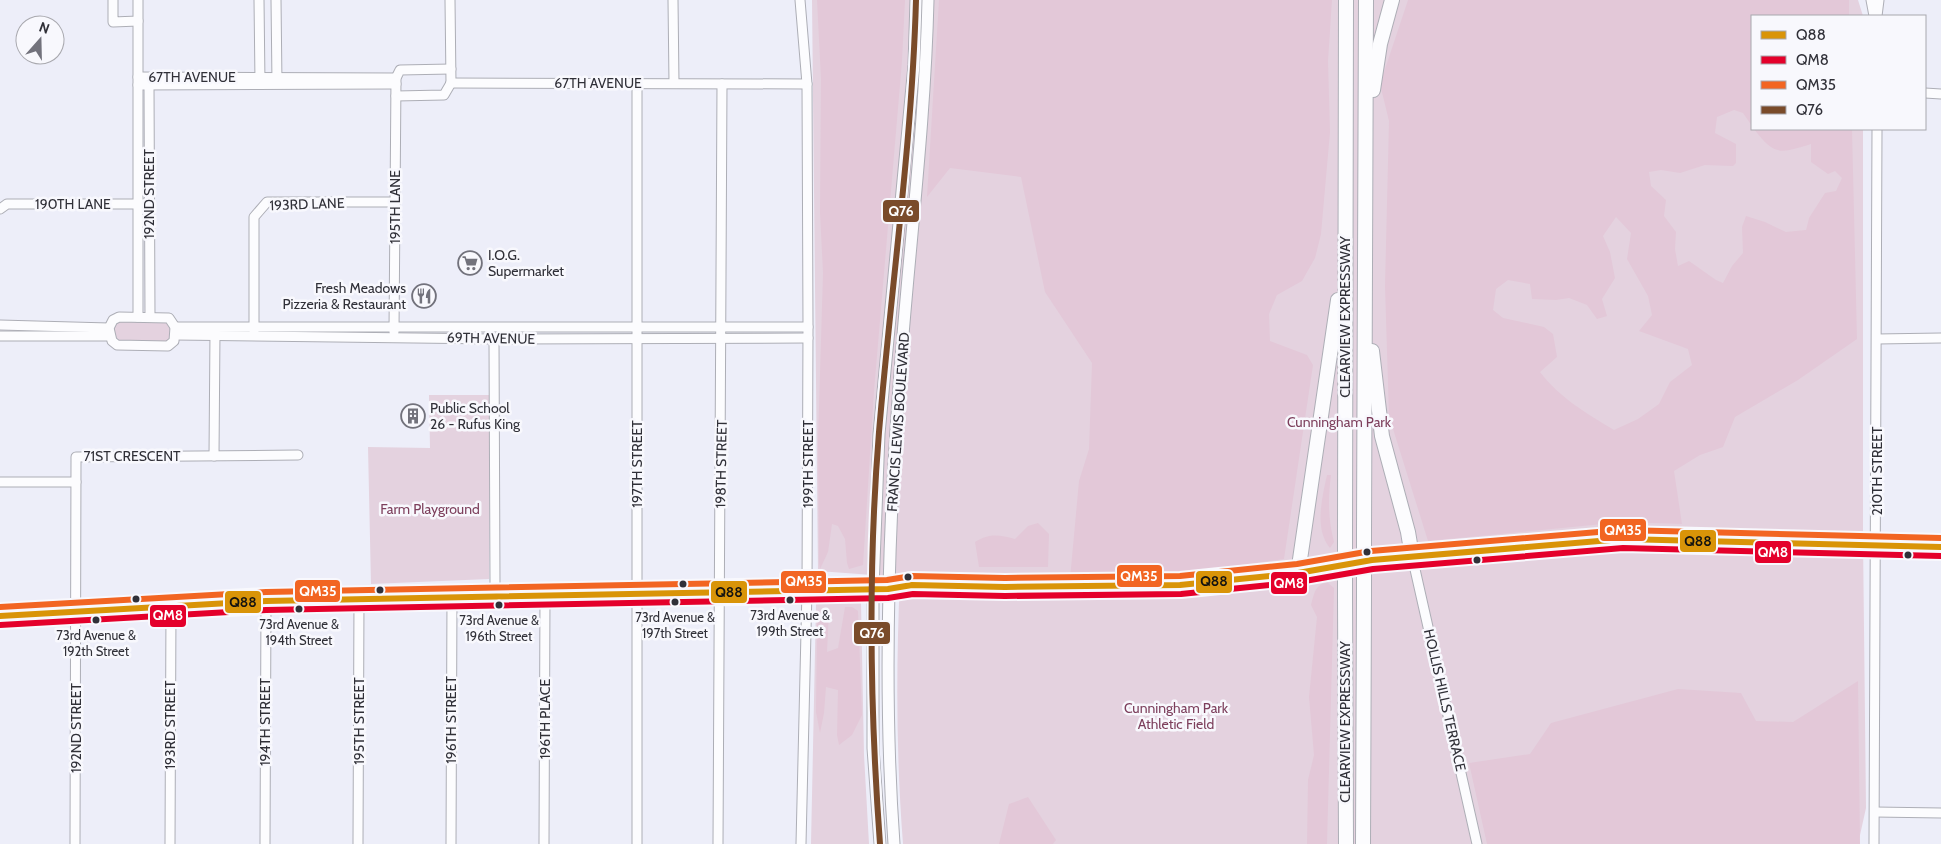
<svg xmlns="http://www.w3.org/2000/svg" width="1941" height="844" font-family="Cabin,sans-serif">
<rect width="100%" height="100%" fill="#edeef9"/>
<g fill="#e4d2df">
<path d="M812 0H1858L1863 16H1752V129H1863V539L1866 808 1858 844H903C896 753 896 669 900 577L818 571Z"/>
<path d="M119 320 164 321 171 326V336L168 341H120L114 336V326Z"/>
<path d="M429 395H490L489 579 371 584 368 447 430 448Z"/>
<path d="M861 602 864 755 869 844H811L816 604Z"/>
</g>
<g fill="#e3c8d8" fill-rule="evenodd">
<path d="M817 0H905L902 61 874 391 863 565 849 569 847 563 845 539 838 526 832 524 828 552 820 569 819 563 818 441 823 273 820 212 821 79Z"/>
<path d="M939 0H1332L1328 61 1330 132 1321 234 1315 258 1302 281 1277 295 1269 314 1270 341 1307 355 1313 365 1284 559 1182 573 1070 579 1079 481 1089 449 1092 363 1045 292 1021 177 950 168 927 197Z"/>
<path d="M1408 0H1849V16H1752V126L1743 113 1734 110 1717 117 1715 133 1736 144V163L1733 166 1705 165 1680 173 1661 170 1649 172 1651 186 1666 200 1664 216 1676 232 1675 249 1678 266 1689 261 1716 280 1723 283 1732 266 1743 253 1742 227 1746 216 1765 222 1786 232 1806 230 1809 218 1825 193 1836 191 1842 178 1835 171 1828 174 1811 162V144C1781 153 1775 157 1754 129H1852L1857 339 1798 380 1735 417 1723 447 1700 455 1674 471 1682 524 1623 522 1428 541 1389 416 1385 286 1389 121 1380 84ZM1616 217 1631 233 1627 259 1648 296 1652 315 1639 331 1688 349 1692 365 1670 382 1659 404 1638 419 1614 430C1586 413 1560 398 1540 372L1557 357 1553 334 1544 327 1503 318 1493 310 1496 289 1508 280 1530 284 1532 299 1556 300 1569 298 1587 305 1597 319 1607 316 1602 299 1615 278 1610 252 1603 236Z"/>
<path d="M1327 475H1331C1328 498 1328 519 1334 542L1330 548C1314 529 1322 498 1327 475Z"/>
<path d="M1038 523 1049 534 1048 567H979L975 542C990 533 999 535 1015 539L1028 526Z"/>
<path d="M1327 582 1334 588 1327 844H1307L1308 780 1314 755 1309 697 1317 617 1311 605C1314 594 1315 585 1327 582Z"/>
<path d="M845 607H852L858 611 862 715 852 735 839 745 837 735 838 690 826 687 824 713 820 733 816 712 817 624 820 612 829 611 827 652 838 648Z"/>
<path d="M1858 681 1860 844H1487L1469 763 1530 754 1551 723 1678 689 1741 693 1756 721 1793 722Z"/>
<path d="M1028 797 1056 840 1053 844H999L1009 804Z"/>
</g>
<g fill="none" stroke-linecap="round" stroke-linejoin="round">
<g stroke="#adaeb6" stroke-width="11">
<g id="minor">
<path d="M113 0V22L138 21V0"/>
<path d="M259 0 260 82"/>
<path d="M276 0 277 83"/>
<path d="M450 0 451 83"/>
<path d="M673 0 674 83"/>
<path d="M800 0 807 84 808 327 807 589 801 844"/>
<path d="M1871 0 1874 16"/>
<path d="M1877 16 1879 0"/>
<path d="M138 21V317"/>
<path d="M138 77 396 78"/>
<path d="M144 82 149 85 150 317"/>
<path d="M451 83 807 84"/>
<path d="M637 83V844"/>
<path d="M138 85 396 84"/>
<path d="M1925 93 1941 94"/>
<path d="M396 96 444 95 451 83"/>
<path d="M0 209 7 204H143"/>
<path d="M119 317 169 318 175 327 174 341 168 346 117 345 112 341 109 328 113 320Z"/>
<path d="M0 325 109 328"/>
<path d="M175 327H808"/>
<path d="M254 331V217L267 202H395"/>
<path d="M394 332 396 78 400 70 451 69"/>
<path d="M175 335 494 339 808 338"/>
<path d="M0 336H110"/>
<path d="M494 339 495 584"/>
<path d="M1877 339 1941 338"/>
<path d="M214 456 215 331"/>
<path d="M0 482H76"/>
<path d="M1412 556 1477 844"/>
<path d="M0 616 266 601 888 589 912 585 1005 587 1180 585 1298 573 1372 560 1623 539 1941 547"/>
<path d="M1875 812 1941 813"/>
<path d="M75 844 76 457 298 455"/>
<path d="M170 844 171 606"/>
<path d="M265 844 266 601"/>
<path d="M358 844 359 598"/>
<path d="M451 844 452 596"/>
<path d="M544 844 545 594"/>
<path d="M718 844 722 84"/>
<path d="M1874 844 1877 129"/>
</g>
</g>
<g stroke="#adaeb6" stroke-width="13">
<g id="major">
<path d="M880 844 873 748V588L879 434 914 65 916 0"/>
<path d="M894 844C883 691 888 538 899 386 908 257 925 129 928 0"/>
</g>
</g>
<g stroke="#adaeb6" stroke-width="16">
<g id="highway">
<path d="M1373 90 1380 44 1392 0"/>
<path d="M1372 351 1382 436 1408 532 1412 556"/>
<path d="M1364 532 1366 0"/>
<path d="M1345 534 1346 0"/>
<path d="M1298 573 1338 300"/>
<path d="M1345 596 1346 844"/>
<path d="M1363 844 1364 594"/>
</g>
</g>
<use href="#minor" stroke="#fcfcfe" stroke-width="9"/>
<use href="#major" stroke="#fcfcfe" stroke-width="11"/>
<use href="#highway" stroke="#fcfcfe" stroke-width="14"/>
<g stroke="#adaeb6" stroke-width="16" stroke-linecap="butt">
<g id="highway-bridge">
<path d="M1364 594V532"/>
<path d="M1345 596V534"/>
</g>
</g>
<use href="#highway-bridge" stroke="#fcfcfe" stroke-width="14"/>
<g stroke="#f8f8fd" stroke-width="10">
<path id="bus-1" d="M0 616 266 601 888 589 912 585 1005 587 1180 585 1298 573 1372 560 1623 539 1941 547"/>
</g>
<g stroke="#f8f8fd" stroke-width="10">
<path id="bus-2" d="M0 625 266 610 888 598 913 594 1005 596 1181 594 1299 582 1373 569 1623 548 1941 556"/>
</g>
<g stroke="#f8f8fd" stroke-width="10">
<path id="bus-3" d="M0 607 266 592 887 580 912 576 1005 578 1180 576 1297 564 1371 551 1622 530 1941 538"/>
</g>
<g stroke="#f8f8fd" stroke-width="10">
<path id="bus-4" d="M880 844C870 709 868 567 879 432 891 288 912 144 916 0"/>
</g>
<use href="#bus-1" stroke="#d99408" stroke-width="6"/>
<use href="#bus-2" stroke="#e4002b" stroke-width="6"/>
<use href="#bus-3" stroke="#f26522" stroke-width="6"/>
<use href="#bus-4" stroke="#7a4b2a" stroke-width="6"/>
</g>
<defs>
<g id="supermarket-ring" transform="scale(1.25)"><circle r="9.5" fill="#f8f8fd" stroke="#72727c" stroke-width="1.5"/><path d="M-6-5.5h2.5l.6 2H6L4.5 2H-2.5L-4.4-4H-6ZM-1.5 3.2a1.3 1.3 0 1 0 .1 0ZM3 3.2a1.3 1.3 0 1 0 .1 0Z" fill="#72727c"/></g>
<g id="restaurant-ring" transform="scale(1.25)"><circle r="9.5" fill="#f8f8fd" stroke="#72727c" stroke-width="1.5"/><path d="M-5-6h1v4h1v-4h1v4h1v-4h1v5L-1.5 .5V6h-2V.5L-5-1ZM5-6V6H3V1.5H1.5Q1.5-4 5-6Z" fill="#72727c"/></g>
<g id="building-ring" transform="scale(1.25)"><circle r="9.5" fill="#f8f8fd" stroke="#72727c" stroke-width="1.5"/><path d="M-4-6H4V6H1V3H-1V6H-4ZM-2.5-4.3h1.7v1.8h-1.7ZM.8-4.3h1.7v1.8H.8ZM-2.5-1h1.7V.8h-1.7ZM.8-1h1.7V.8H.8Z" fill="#72727c"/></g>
</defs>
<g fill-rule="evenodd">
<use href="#supermarket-ring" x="470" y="263"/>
<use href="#restaurant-ring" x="424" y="296"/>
<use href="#building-ring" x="413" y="416"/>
</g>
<g fill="#303038" stroke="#f8f8fd" stroke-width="2">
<circle cx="1367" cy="552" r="4.5"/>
<circle cx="1908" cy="555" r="4.5"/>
<circle cx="1477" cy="560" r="4.5"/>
<circle cx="908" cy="577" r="4.5"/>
<circle cx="683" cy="584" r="4.5"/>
<circle cx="380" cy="590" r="4.5"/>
<circle cx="136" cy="599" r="4.5"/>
<circle cx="790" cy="600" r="4.5"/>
<circle cx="675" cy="602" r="4.5"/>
<circle cx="499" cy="605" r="4.5"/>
<circle cx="299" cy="609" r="4.5"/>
<circle cx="96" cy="620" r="4.5"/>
</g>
<g text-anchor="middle" stroke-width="5" stroke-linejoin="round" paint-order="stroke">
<g font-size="13" fill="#303038" stroke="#f8f8fd">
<text x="790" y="620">73rd Avenue &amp;<tspan x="790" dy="16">199th Street</tspan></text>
<text x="675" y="622">73rd Avenue &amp;<tspan x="675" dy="16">197th Street</tspan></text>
<text x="499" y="625">73rd Avenue &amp;<tspan x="499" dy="16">196th Street</tspan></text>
<text x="299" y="629">73rd Avenue &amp;<tspan x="299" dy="16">194th Street</tspan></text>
<text x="96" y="640">73rd Avenue &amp;<tspan x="96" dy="16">192th Street</tspan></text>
</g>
<g font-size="14" fill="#303038" stroke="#f8f8fd">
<text x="192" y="82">67TH AVENUE</text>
<text x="598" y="88">67TH AVENUE</text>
<text transform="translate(149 194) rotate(-90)" y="5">192ND STREET</text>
<text x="73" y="209">190TH LANE</text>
<text transform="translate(307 204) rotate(-2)" y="5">193RD LANE</text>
<text transform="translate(395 207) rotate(-90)" y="5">195TH LANE</text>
<text transform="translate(1345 317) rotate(-90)" y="5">CLEARVIEW EXPRESSWAY</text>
<text transform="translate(491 338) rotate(1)" y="5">69TH AVENUE</text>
<text transform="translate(898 422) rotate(-86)" y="5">FRANCIS LEWIS BOULEVARD</text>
<text x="132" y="461">71ST CRESCENT</text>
<text transform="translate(637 464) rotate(-90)" y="5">197TH STREET</text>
<text transform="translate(721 464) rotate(-89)" y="5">198TH STREET</text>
<text transform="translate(808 464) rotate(-90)" y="5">199TH STREET</text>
<text transform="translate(1877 471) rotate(-90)" y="5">210TH STREET</text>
<text transform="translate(1445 700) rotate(77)" y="5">HOLLIS HILLS TERRACE</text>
<text transform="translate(545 719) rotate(-90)" y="5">196TH PLACE</text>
<text transform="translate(451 720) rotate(-90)" y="5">196TH STREET</text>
<text transform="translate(359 721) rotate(-90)" y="5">195TH STREET</text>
<text transform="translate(265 722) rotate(-90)" y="5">194TH STREET</text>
<text transform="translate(1345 722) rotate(-90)" y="5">CLEARVIEW EXPRESSWAY</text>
<text transform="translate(170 725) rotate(-90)" y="5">193RD STREET</text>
<text transform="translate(76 728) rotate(-90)" y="5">192ND STREET</text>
</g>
<g font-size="14" fill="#303038" stroke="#f8f8fd" text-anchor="start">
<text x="488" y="260">I.O.G.<tspan x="488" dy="16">Supermarket</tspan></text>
<text x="406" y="293" text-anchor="end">Fresh Meadows<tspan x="406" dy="16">Pizzeria &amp; Restaurant</tspan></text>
<text x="430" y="413">Public School<tspan x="430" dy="16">26 - Rufus King</tspan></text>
</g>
<g font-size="14" fill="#7d3f5c" stroke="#f8f8fd">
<text x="1339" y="427">Cunningham Park</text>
<text x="430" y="514">Farm Playground</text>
<text x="1176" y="713">Cunningham Park<tspan x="1176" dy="16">Athletic Field</tspan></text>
</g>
</g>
<g stroke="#f8f8fd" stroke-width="2">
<rect x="882" y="199" width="38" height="24" rx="5" fill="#7a4b2a"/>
<rect x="1599" y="518" width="48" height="24" rx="5" fill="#f26522"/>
<rect x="1679" y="529" width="38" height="24" rx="5" fill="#d99408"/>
<rect x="1754" y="540" width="38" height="24" rx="5" fill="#e4002b"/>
<rect x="1116" y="564" width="47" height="24" rx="5" fill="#f26522"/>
<rect x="1195" y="570" width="38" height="24" rx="5" fill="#d99408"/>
<rect x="780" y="570" width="47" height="24" rx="5" fill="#f26522"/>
<rect x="1270" y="571" width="38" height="24" rx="5" fill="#e4002b"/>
<rect x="294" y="579" width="47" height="24" rx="5" fill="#f26522"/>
<rect x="710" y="580" width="38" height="24" rx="5" fill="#d99408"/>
<rect x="224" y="590" width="38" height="24" rx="5" fill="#d99408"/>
<rect x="149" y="604" width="38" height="24" rx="5" fill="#e4002b"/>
<rect x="853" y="621" width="38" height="24" rx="5" fill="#7a4b2a"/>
</g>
<g font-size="14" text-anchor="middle" font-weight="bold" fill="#fff">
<text x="901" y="216">Q76</text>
<text x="1623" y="535">QM35</text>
<text x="1773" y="557">QM8</text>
<text x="1139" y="581">QM35</text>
<text x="804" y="586">QM35</text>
<text x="1289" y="588">QM8</text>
<text x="318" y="596">QM35</text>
<text x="168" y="620">QM8</text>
<text x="872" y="638">Q76</text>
</g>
<g font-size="14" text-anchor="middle" font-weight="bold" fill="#111">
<text x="1698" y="546">Q88</text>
<text x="1214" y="586">Q88</text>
<text x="729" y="597">Q88</text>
<text x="243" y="607">Q88</text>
</g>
<rect x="1751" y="15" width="175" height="115" fill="#f8f8fd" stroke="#a8a8ae"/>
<rect x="1761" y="31" width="25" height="8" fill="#d99408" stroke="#a8a8ae"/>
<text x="1796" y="40" font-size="15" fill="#303038">Q88</text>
<rect x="1761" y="56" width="25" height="8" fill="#e4002b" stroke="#a8a8ae"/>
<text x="1796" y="65" font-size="15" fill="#303038">QM8</text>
<rect x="1761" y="81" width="25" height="8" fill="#f26522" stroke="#a8a8ae"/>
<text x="1796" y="90" font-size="15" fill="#303038">QM35</text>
<rect x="1761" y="106" width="25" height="8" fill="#7a4b2a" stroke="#a8a8ae"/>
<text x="1796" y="115" font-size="15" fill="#303038">Q76</text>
<g transform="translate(40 40) rotate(20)"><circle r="24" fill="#f8f8fd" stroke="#a8a8ae"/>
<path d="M0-4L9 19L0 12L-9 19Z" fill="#72727c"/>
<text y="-8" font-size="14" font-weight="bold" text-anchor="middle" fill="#303038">N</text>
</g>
</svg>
